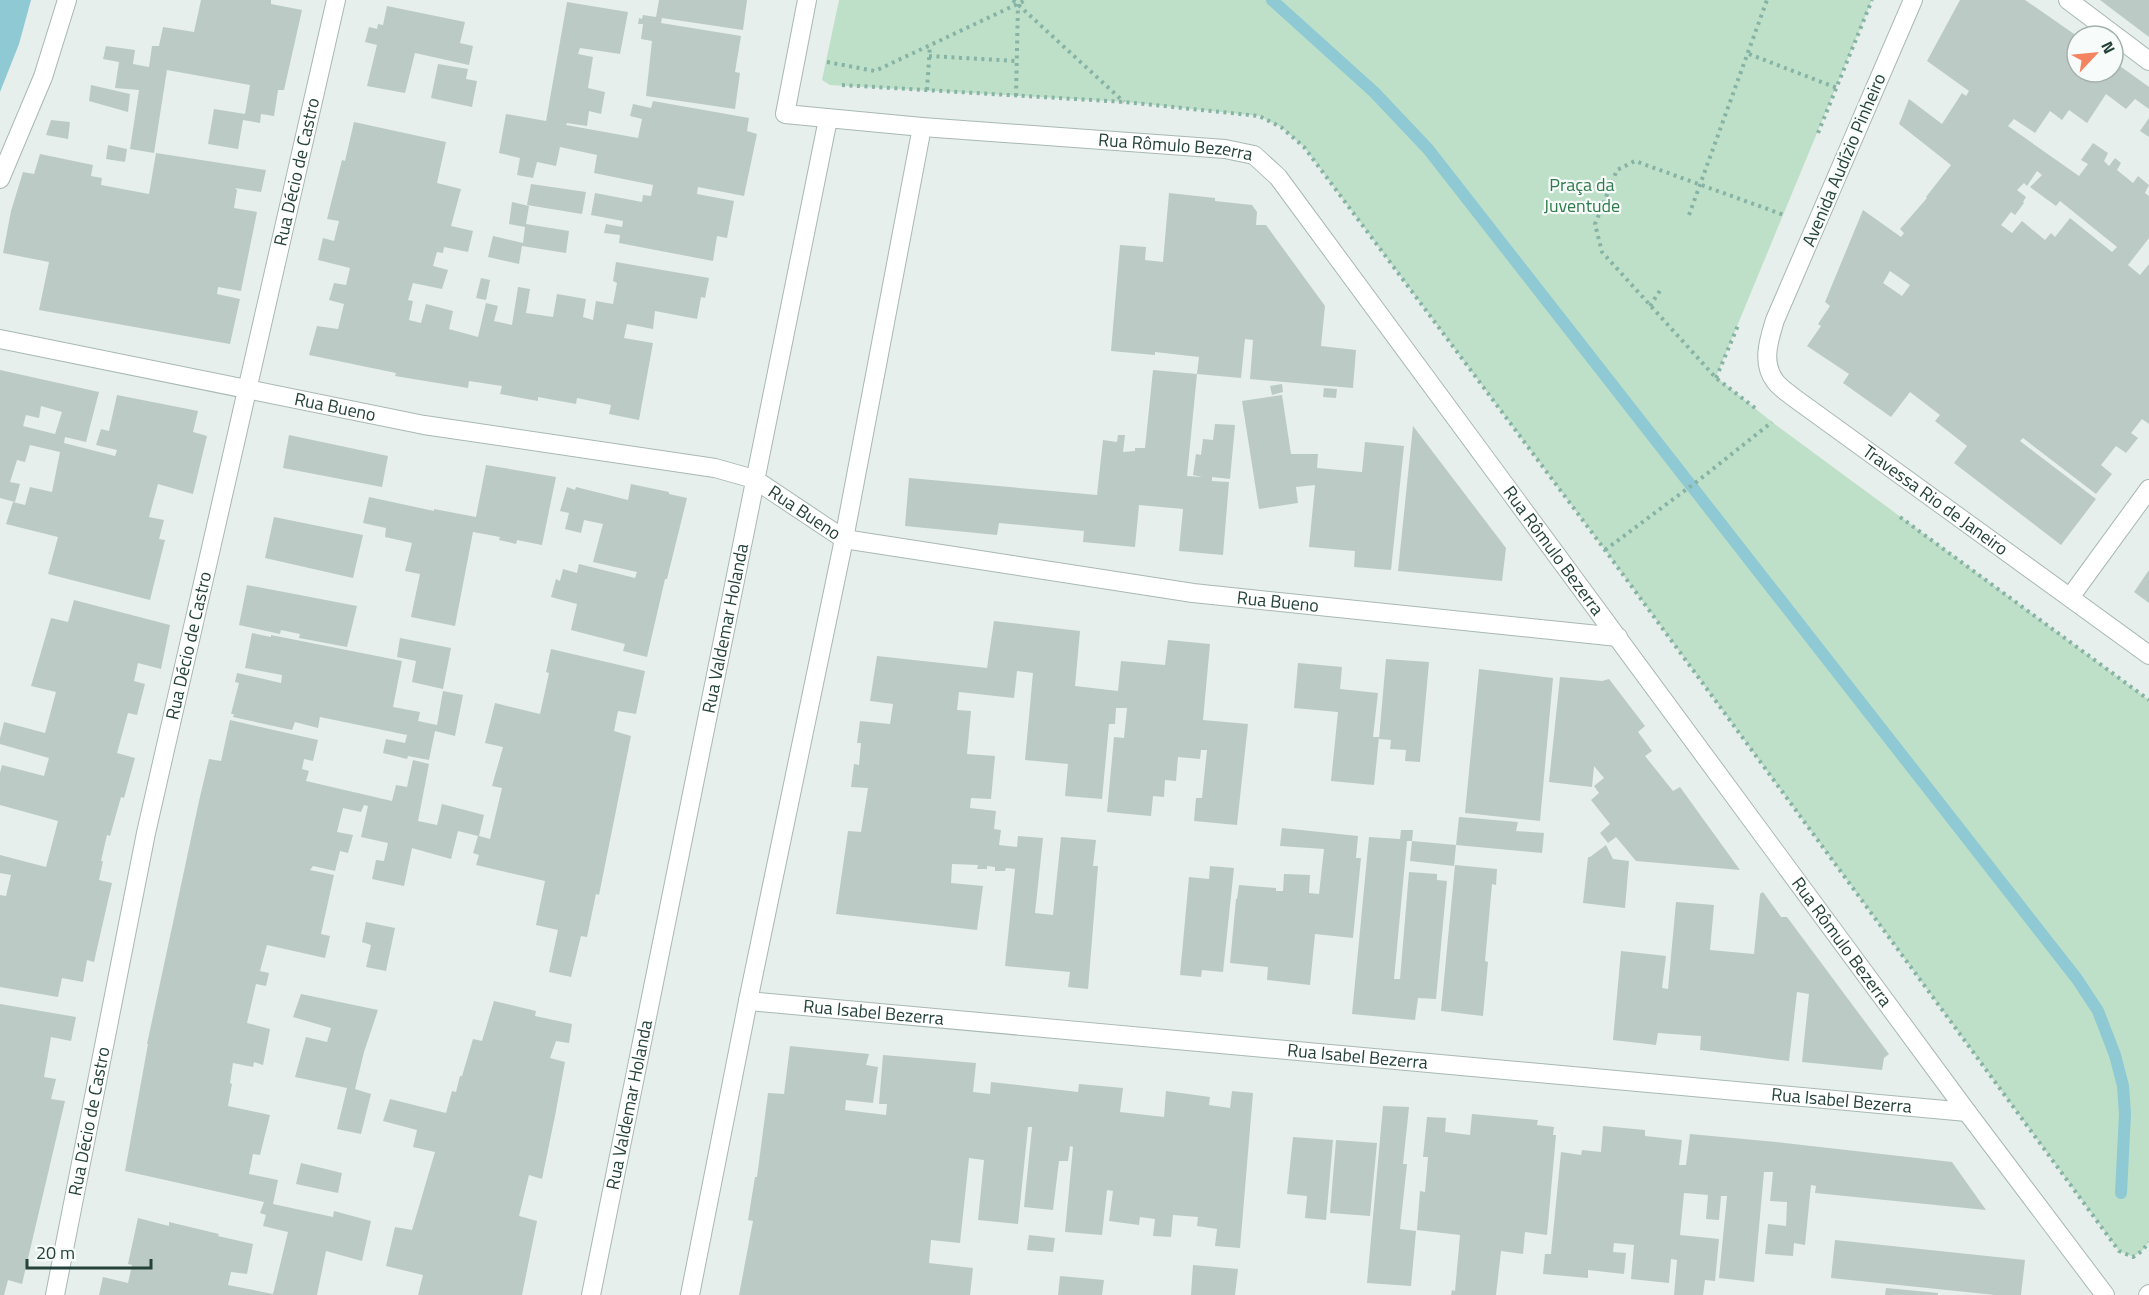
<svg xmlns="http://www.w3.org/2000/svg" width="2149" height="1295" font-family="'Titillium Web',sans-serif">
<rect width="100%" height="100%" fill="#e6efeb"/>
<path fill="#bfe0c8" d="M839 0H1872L1716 377 1772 422 2149 700V1242L2142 1251 2133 1257 2119 1251 1605 550 1304 147 1281 127 1259 116 1125 102 830 85 822 80Z"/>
<path fill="#8ec9d4" d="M0 0H31L19 44 0 92Z"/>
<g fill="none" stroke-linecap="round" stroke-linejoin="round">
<path stroke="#8ec9d4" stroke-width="12" d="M1272 0 1374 92 1428 149 2077 979 2098 1011 2115 1055 2123 1086 2125 1114 2121 1193"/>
</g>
<g fill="#bbcac4" fill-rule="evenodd">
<path d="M201 0H271V4L302 10 284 90H278L274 116 261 114 260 123 243 120 238 149 208 144 214 109 245 114 250 85 167 70 154 153 130 149 139 90 115 88 119 62 103 59 106 46 135 50 133 64 149 67 152 46H159L163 27 194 32Z"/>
<path d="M659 0H747L743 30 662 18 661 23 741 36 735 72 740 73 735 109 646 96 652 41 641 39 643 24H638L639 18 642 19 643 15 656 17Z"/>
<path d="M1960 0H2025L2077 36V72H2113V61L2149 87V109L2135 99 2126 109 2106 94 2087 123 2069 110 2062 120 2050 111 2035 133 2014 119 2008 126 2079 176 2088 164 2081 160 2093 143 2108 153 2104 161 2109 166 2115 158 2121 163 2117 170 2133 183 2138 176 2149 185 2145 193 2149 196V238L2128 265 2140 275 2149 264V424L2142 419 2131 433 2138 438 2126 453 2116 446 2101 465 2112 474 2096 494 2023 438 2020 441 2096 499 2061 545 1954 463 1967 446 1935 421 1940 415 1910 392 1891 417 1843 383 1849 374 1807 346 1821 326 1818 324 1830 306 1825 302 1863 210 1901 237 1904 233 1900 229 1927 198 1926 197 1951 165 1899 124 1909 99 1942 124 1962 93 1966 96 1969 91 1927 61ZM2037 171 2042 175 2030 187 2056 206 2060 201 2117 247 2112 252 2070 218 2055 237 2051 233 2045 240 2022 221 2012 233 2001 225 2011 212 2015 215 2024 203 2023 202 2026 197 2017 190 2024 183 2027 186ZM1890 271 1910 285 1902 296 1883 283Z"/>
<path d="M2100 0H2149V37Z"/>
<path d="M567 2 628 12 620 54 580 48 578 54 593 57 588 88 605 92 601 114 589 111 587 126 567 123 566 125 638 138 642 119 630 116 633 104 651 108 653 101 749 118 747 131 757 134 744 196 698 187 697 194 734 201 727 238 717 236 713 261 619 243 620 235 604 233 606 224 622 227 623 221 591 215 595 193 642 202 643 195 651 196 653 185 594 173 597 155 560 147 556 166 537 162 533 178 517 175 520 158 499 153 506 114 546 121Z"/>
<path d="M387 6 465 22 460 43 473 46 469 65 415 53 405 93 367 86 377 45 365 42 369 27 377 29 378 24 383 25Z"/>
<path d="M438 64 468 69 466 79 477 81 472 107 431 98Z"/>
<path d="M91 85 130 94 128 112 89 101Z"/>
<path d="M2149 118V137L2140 131Z"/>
<path d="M51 120 70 122 68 139 46 135Z"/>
<path d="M354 122 446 142 437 183 461 189 451 226 473 231 468 252 444 247 443 253 437 252 433 266 448 270 442 289 413 283 408 300 413 301 409 320 421 323 426 304 453 311 449 329 478 337 486 303 498 306 494 321 512 325 518 287 530 289 526 313 553 317 557 294 586 299 583 317 593 320 596 301 613 304 617 283 613 281 616 262 709 278 705 298 701 297 697 319 655 311 653 329 627 324 624 338 653 343 639 420 609 414 611 405 577 398 576 404 538 397V401L500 394 502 386 469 381 468 388 395 376 396 373 309 355 317 326 338 329 344 304 329 300 334 283 346 285 350 268 318 260 323 238 334 241 339 221 327 219 342 160 345 161Z"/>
<path d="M108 145 127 149 125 162 106 159Z"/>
<path d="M156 153 266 170 261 192 235 188 237 190 234 208 257 212 241 291 218 287 217 294 240 299 230 344 39 310 49 262 3 253 11 211 23 172 34 174 40 154 93 165 91 176 102 178 101 185 149 194Z"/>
<path d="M531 184 586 192 582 214 527 205Z"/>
<path d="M1169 193 1215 198V201L1252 205 1257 212 1256 225H1266L1325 306 1321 346 1356 350 1353 388 1250 379 1253 340 1245 339 1241 378 1197 374 1199 357 1155 352V355L1111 351 1120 245 1146 247 1145 260 1163 262Z"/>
<path d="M512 202 529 206 526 224 569 231 566 253 522 246 519 264 488 257 493 236 523 243 525 227 509 224Z"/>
<path d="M481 278 490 280 486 300 476 298Z"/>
<path d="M0 370 99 392 86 442 65 437 64 443 115 456 117 450 96 445 101 429 109 431 117 395 198 411 193 432 207 436 193 494 158 484 149 517 164 520 159 539 165 540 150 600 48 574 58 537 6 524 13 502 25 505 30 487 52 492 60 452 30 445 25 462 17 460 10 482 20 484 15 502 0 498ZM41 406 62 412 55 434 23 426 26 415 39 418Z"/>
<path d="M1153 370 1197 374 1187 476 1202 477 1193 475 1196 454 1201 455 1203 439 1213 440 1215 424 1235 425 1230 479 1212 477V481L1229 482 1223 555 1179 551 1183 509 1139 505 1135 547 1083 542 1084 531 999 523 997 535 905 526 909 478 1097 495 1103 440 1117 442 1118 435H1125L1123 452 1135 451V448H1145Z"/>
<path d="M1282 384 1283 392 1272 395 1270 386Z"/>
<path d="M1324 388 1337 389 1336 398 1323 397Z"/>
<path d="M1282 395 1291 454H1318L1317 468 1362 472 1365 442 1404 446 1391 570 1354 567 1355 551 1309 547 1315 485 1296 487 1298 503 1259 509 1242 401Z"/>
<path d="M1413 426 1506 548 1502 581 1398 571Z"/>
<path d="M289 435 388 456 382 487 283 468Z"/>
<path d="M486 465 556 477 542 545 517 540 516 544 499 540 500 537 473 532 455 626 411 617 420 574 405 571 412 543 385 537 386 528 363 523 369 497 434 511V509L476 517Z"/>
<path d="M631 484 669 492V494L687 498 667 579H665L647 657 623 651 625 644 571 630 577 604 551 597 556 579 560 581 563 569 577 573 579 564 635 578 637 572 593 562 603 524 584 520 581 533 565 529 569 513 560 511 567 487 575 490 576 487 628 500Z"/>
<path d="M274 517 363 535 353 578 265 558Z"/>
<path d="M2149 570V603L2134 592Z"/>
<path d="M247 585 357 606 347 647 299 638 300 634 281 630 280 634 239 625Z"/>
<path d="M74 600 170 625 161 669 138 663 134 681 145 684 137 715 128 713 117 753 135 758 124 798 121 797 110 836 107 835 101 861H103L99 880 112 883 94 962 87 960 83 982 62 978 58 997 0 987V895L6 896 11 875 0 873V855L46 867 58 821 0 805V773L2 765 44 776 49 758 0 744V738L4 722 45 733 56 692 31 686 51 618 68 622Z"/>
<path d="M994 621 1080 631 1075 686 1118 691 1121 661 1165 665 1168 640 1210 644 1203 720 1248 724 1237 825 1194 821 1196 798H1202L1207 750H1201L1200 759 1178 757 1176 781 1165 780 1164 797 1153 796 1151 816 1107 812 1114 737 1124 738 1127 708H1116L1115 724H1109L1102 799 1065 796 1068 764 1025 760 1033 673 1017 671 1014 698 959 692 957 710 971 711 967 754 995 756 991 799 971 798 970 808 996 811 994 829 1001 830 999 845 1017 847 1018 836 1043 838 1035 913 1053 915 1061 837 1096 840 1093 866H1098L1088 989 1068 987 1070 972 1005 966 1015 869 1006 868 1005 871H995V867L987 866V869H977L978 865 952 864 951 883 983 886 977 930 836 914 848 831 861 832 868 788 851 787 854 764 859 765 861 743H857L860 721 890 724 893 704 870 701 877 656 987 668Z"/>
<path d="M252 633 271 637V635L402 661 393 707 420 712 418 721 437 725 443 691 463 695 455 736 435 731 429 760 408 756 407 759 383 753 386 739 405 743 407 735 320 717 318 728 295 722 292 730 233 717 234 714H231L239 683 235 682 237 673 281 683 282 675 245 668Z"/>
<path d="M400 638 451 648 443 689 412 682 416 661 397 657Z"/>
<path d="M551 649 645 671 636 714 618 711 614 731 631 736 599 895 596 894 587 937 581 936 571 977 549 972 558 930 536 925 545 881 476 865 479 855 473 853 478 836 458 831 451 859 412 848 404 886 372 879 376 860 384 861 388 843 361 837 368 806 364 805 361 812 343 808 337 832 353 835 348 853 340 851 335 871 313 866 310 870 334 875 321 934 330 936 325 958 267 945 260 971 269 973 266 986 256 984 247 1023 270 1029 263 1065 254 1062 253 1067 233 1063 230 1083 232 1084 228 1106 270 1115 260 1155 253 1154 249 1174 278 1180 273 1204 333 1217 334 1211 371 1221 362 1261 326 1251 317 1295H99L103 1277 128 1283 132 1265 128 1264 138 1218 169 1226V1222L219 1234 218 1236 253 1244 247 1274 231 1272 228 1285 273 1294 288 1232 263 1226 266 1215 260 1213 264 1202 125 1171 148 1044H147L199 801 209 759 221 761 230 720 318 740 313 761 304 759 302 769 309 771 306 781 392 801 396 785 407 787 413 760 429 764 418 821 437 825 442 804 484 815 479 836 490 839 502 788 492 786 503 747 485 743 495 703 540 714 549 673 546 672Z"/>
<path d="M1386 659 1429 662 1420 762 1405 761 1406 750 1390 749 1391 740 1379 739Z"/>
<path d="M1298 663 1342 667 1340 689 1378 693 1373 737H1379L1374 785 1331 781 1338 712 1294 708Z"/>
<path d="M1479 669 1553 678 1540 821 1465 813Z"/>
<path d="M1560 677 1602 681 1609 679 1645 726 1638 732 1652 751 1645 756 1673 791 1680 787 1740 870 1636 861 1616 837 1608 843 1600 833 1610 824 1591 800 1599 793 1594 786 1604 778 1594 766 1592 787 1549 782Z"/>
<path d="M1459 817 1518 822 1516 831 1544 833 1542 853 1456 845Z"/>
<path d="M1282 828 1358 836 1356 858H1361L1353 938 1315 934 1310 985 1267 980 1268 967 1230 963 1236 899H1237L1239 885 1276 888V891H1283L1284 874 1310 875 1309 893 1319 894 1324 849 1280 846Z"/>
<path d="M1401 830H1413L1412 841 1456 845 1454 866 1410 861 1412 841H1407L1394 979H1400L1409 872 1437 874V880L1447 881 1436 999 1418 998 1415 1020 1352 1014 1369 837 1400 839Z"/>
<path d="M1606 845 1613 859 1629 861 1625 908 1583 903 1588 857H1590Z"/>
<path d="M1455 865 1497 869 1496 885 1492 884 1485 961 1488 962 1483 1016 1441 1011Z"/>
<path d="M1210 866 1234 868 1223 972 1202 970 1201 977 1180 975 1189 877 1209 879Z"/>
<path d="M1763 892 1781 917H1787L1889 1054 1884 1058 1882 1070 1802 1062 1809 994 1797 992 1789 1061 1700 1050 1701 1036 1658 1033 1656 1045 1613 1040 1621 951 1666 956 1662 988 1668 989 1676 902 1714 905 1710 950 1754 954 1760 894Z"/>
<path d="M366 922 395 928 386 971 366 967 371 945 362 942Z"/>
<path d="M301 994 378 1010 364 1052 355 1089 371 1094 361 1134 337 1129 347 1088 295 1077 306 1037 327 1042 331 1028 293 1017Z"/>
<path d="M494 1001 536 1011 535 1016 572 1024 569 1043 556 1041 550 1058 565 1062 555 1116 542 1179 529 1175 519 1216 537 1221 522 1295H418L423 1275 386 1266 395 1227 412 1230 435 1152 413 1147 417 1130 383 1121 390 1099 446 1113 452 1091 456 1092 460 1076H462L473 1039 482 1041Z"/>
<path d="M0 1004 76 1017 71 1041 51 1037 44 1077 56 1079 51 1099 65 1101 22 1284 8 1280 4 1295H0Z"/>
<path d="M790 1046 869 1054 866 1065 878 1067 873 1103 846 1100 845 1110 886 1115 887 1104H879L883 1055 976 1063 973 1092 990 1094 991 1082 1078 1092 1079 1084 1123 1088 1120 1112 1164 1117 1166 1091 1210 1097 1209 1105 1230 1108 1232 1091 1253 1093 1240 1248 1215 1246 1217 1229 1197 1226 1198 1217 1173 1215 1171 1237 1153 1236 1155 1219 1140 1217 1139 1225 1109 1221 1113 1191 1107 1190 1102 1235 1065 1232 1073 1147 1070 1146 1068 1161H1059L1053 1210 1024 1207 1032 1127H1028L1018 1224 978 1220 984 1160 969 1158 960 1243 931 1240 929 1263 973 1268 970 1295H739L753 1221 748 1220 755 1177H757L768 1093 784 1094Z"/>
<path d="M1383 1106 1409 1107 1403 1164H1407L1400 1229 1416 1231 1411 1286 1367 1283Z"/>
<path d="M1472 1114 1538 1120 1537 1125 1554 1127 1553 1135H1556L1547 1235 1525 1232 1523 1254 1501 1251 1496 1295H1451L1452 1290 1455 1291 1460 1235 1417 1230 1420 1191 1425 1192 1428 1157H1423L1427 1117 1446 1118 1445 1132 1470 1135Z"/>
<path d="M1603 1126 1645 1130V1136L1682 1140 1679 1165H1686L1690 1134 1776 1142 1952 1162 1986 1210 1815 1193 1816 1186 1811 1185 1805 1245 1794 1243 1793 1256 1765 1254 1768 1224 1786 1226 1787 1202 1770 1201 1773 1172H1764L1754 1282 1719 1278 1727 1196H1721L1719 1220 1706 1219 1708 1195 1684 1193 1680 1235 1719 1239 1715 1281 1705 1280 1703 1295H1674L1677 1260 1671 1259 1669 1283 1631 1279 1634 1245 1614 1243 1613 1252 1626 1253 1624 1274 1588 1270V1278L1543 1274 1545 1254H1551L1561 1152 1581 1155 1582 1150 1601 1152Z"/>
<path d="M1293 1137 1333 1140 1326 1220 1305 1218 1307 1196 1287 1194Z"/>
<path d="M1336 1140 1377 1143 1370 1216 1330 1213Z"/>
<path d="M301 1163 342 1173 338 1193 296 1184Z"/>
<path d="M1029 1235 1055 1238 1053 1252 1027 1250Z"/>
<path d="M1835 1240 2025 1260 2021 1295H1995L1831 1278Z"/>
<path d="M1193 1265 1238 1269 1235 1295H1191Z"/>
<path d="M1060 1276 1104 1280 1102 1295H1058Z"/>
<path d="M1886 1288 1938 1293V1295H1885Z"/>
</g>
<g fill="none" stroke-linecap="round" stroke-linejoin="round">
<g stroke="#a8b8b2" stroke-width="20">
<g id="street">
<path id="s1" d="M807 0 785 114 922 127 1225 149 1254 155 1278 177 1967 1112 2105 1295"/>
<path id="s2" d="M1913 0 1775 320C1769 340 1761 362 1775 381 1779 387 1787 392 1793 397L2149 655"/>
<path d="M2068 0 2149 61"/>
<path d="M0 179 43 77 67 0"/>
<path id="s3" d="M0 339 424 425 715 468 754 479 844 539 1193 593 1618 637"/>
<path d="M2071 596 2149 489"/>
<path id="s4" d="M748 1001 1967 1112"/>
<path id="s5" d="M55 1295 146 833 336 0"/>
<path id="s6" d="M591 1295 828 119"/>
<path d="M690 1295 748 1001 844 539 922 127"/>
<path d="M2148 1295 2149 1294"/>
</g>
</g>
<g stroke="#86b3a5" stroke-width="4" stroke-dasharray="3 4.5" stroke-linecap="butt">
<path d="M1013 0 1124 102"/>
<path d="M1749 54 1837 88"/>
<path d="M929 56 1016 61"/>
<path d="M827 62 875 71 1026 0"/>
<path d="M842 85 1125 102 1259 116 1281 127 1304 147 1605 550 2119 1251 2133 1257 2142 1251 2149 1242"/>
<path d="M927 90 930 45"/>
<path d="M1016 96 1018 4"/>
<path d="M1818 133 1872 0"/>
<path d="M1689 215 1767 0"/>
<path d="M1650 306 1661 289"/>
<path d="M1716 378 1739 323"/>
<path d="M1755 408 1716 378 1602 252 1595 224 1617 170 1635 161 1784 215"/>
<path d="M1900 517 2149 700"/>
<path d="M1605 550 1699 480 1772 422"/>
</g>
<use href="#street" stroke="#fff" stroke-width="18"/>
</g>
<g text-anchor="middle" stroke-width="4.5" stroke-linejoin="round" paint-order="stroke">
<g font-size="18" fill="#24423a" stroke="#f7fbf9">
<text dy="6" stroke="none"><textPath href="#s1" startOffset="508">Rua Rômulo Bezerra</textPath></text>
<text transform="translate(1844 160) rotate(-67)" y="6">Avenida Audízio Pinheiro</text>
<text dy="6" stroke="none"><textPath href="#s5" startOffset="1149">Rua Décio de Castro</textPath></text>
<text dy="6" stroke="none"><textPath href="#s3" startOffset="342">Rua Bueno</textPath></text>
<text dy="6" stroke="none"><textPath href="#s2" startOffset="612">Travessa Rio de Janeiro</textPath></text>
<text dy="6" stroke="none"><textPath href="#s3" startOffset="828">Rua Bueno</textPath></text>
<text dy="6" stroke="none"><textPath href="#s1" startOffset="1084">Rua Rômulo Bezerra</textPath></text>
<text dy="6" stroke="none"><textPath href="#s3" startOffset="1314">Rua Bueno</textPath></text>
<text dy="6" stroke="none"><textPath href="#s6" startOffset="680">Rua Valdemar Holanda</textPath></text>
<text dy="6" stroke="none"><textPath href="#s5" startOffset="663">Rua Décio de Castro</textPath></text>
<text dy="6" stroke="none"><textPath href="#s1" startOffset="1570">Rua Rômulo Bezerra</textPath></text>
<text dy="6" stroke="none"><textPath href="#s4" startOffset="126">Rua Isabel Bezerra</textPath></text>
<text dy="6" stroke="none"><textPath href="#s4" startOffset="612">Rua Isabel Bezerra</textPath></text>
<text dy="6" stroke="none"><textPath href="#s4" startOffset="1098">Rua Isabel Bezerra</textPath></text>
<text dy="6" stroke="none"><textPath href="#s6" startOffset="194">Rua Valdemar Holanda</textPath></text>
<text dy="6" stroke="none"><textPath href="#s5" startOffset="177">Rua Décio de Castro</textPath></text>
</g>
<g font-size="18" fill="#2d7a4b" stroke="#f7fbf9">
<text x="1582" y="191">Praça da<tspan x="1582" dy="21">Juventude</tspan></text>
</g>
</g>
<g transform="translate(2095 54) rotate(64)"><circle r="28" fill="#f7fbf9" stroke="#a3b1ad" stroke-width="1.5"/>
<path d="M0-4.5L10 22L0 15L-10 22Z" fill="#f4845f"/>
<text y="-9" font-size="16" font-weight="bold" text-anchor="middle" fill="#24423a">N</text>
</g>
<path d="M27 1259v9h124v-9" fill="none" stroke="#24423a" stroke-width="3"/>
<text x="36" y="1259" font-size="18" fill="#24423a" stroke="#f7fbf9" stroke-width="4.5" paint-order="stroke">20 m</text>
</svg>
